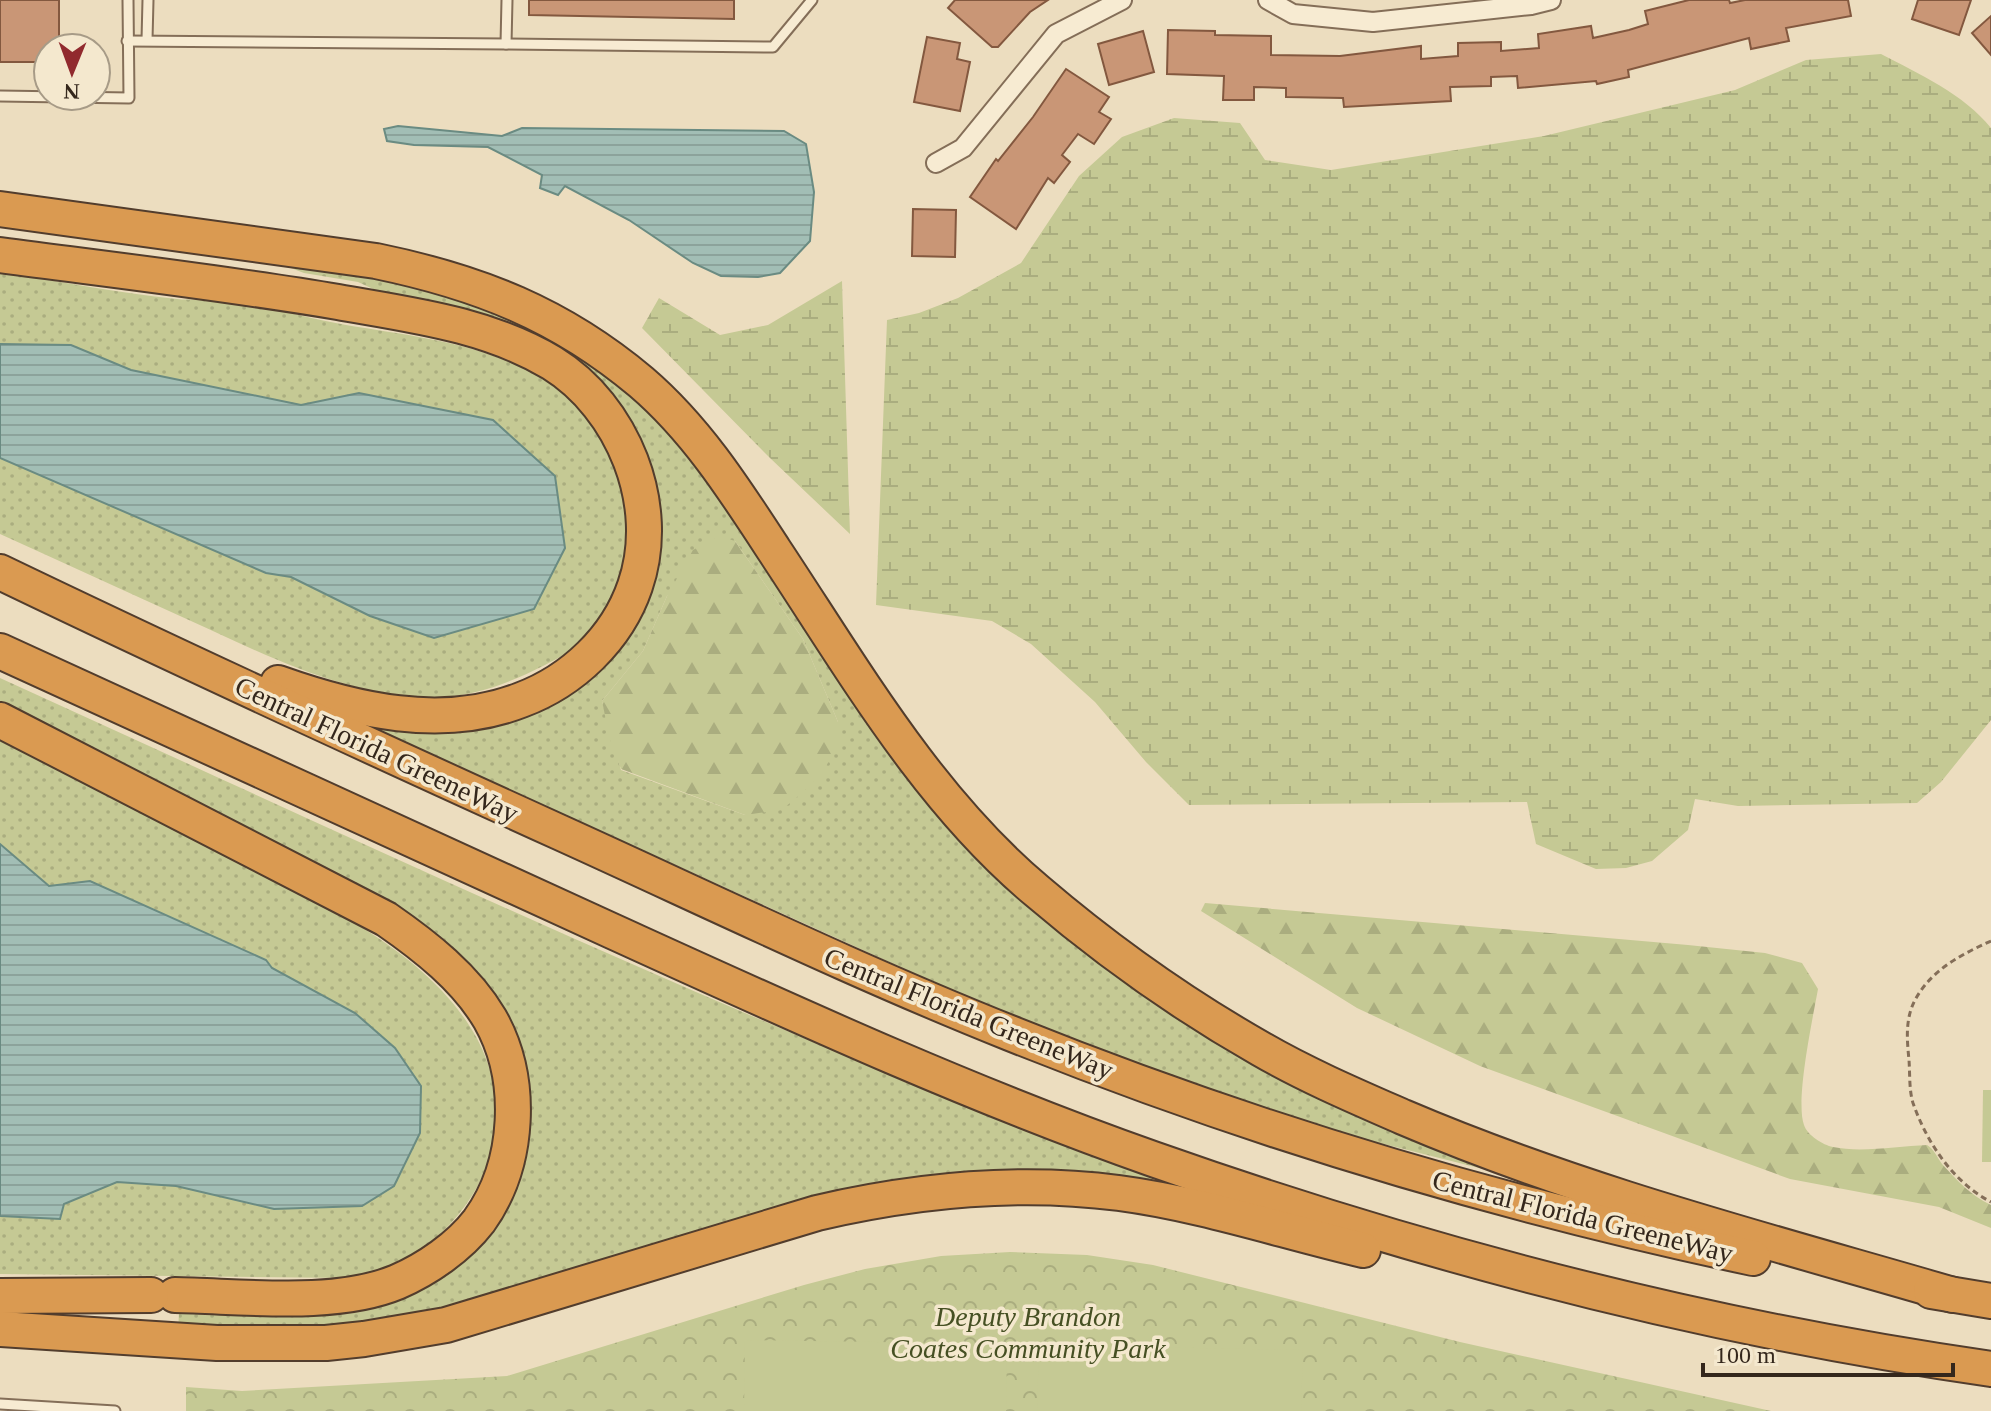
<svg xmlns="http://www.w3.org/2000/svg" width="1991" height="1411" font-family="'Times New Roman',serif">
<defs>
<pattern id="grass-dots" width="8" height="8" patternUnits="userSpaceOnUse" patternTransform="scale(2)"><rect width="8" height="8" fill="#c5c994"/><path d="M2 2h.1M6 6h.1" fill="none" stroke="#aaad7f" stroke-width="1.8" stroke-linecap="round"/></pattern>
<pattern id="forest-firs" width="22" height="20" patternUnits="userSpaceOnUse" patternTransform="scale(2)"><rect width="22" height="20" fill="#c5c994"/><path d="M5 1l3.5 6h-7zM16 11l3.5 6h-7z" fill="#aaad7f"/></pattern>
<pattern id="wetland-marsh" width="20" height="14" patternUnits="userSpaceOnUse" patternTransform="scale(2)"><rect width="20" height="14" fill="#c5c994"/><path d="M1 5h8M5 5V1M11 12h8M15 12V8" fill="none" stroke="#aaad7f"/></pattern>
<pattern id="park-crowns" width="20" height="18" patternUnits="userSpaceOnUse" patternTransform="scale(2)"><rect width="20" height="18" fill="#c5c994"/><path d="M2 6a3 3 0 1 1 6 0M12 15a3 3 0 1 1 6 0" fill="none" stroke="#aaad7f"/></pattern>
<pattern id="water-rules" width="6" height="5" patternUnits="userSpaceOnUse" patternTransform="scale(2)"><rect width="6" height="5" fill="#a2beb5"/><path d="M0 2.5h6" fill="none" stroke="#8ca39b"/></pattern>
</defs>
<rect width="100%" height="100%" fill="#ecddbf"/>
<g fill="url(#grass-dots)" fill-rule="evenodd">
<path d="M283 265 398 278 535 322 651 403 1059 921 1499 1164V1173L1336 1132 1266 1109 1136 1063 986 1006 369 726 494 722 645 593 606 396 358 282 304 273ZM735 541 803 639 838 722 745 815 621 770 602 701 643 651 667 596Z"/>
<path d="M0 272C59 281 118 293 177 299 192 301 207 297 222 299 263 305 305 318 346 325 412 336 482 343 540 377 592 408 626 465 627 525 628 565 609 620 577 646 567 654 556 659 545 665 511 682 478 696 439 697 351 699 268 656 191 621 127 592 64 563 0 534V458L266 573 291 577 370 616 359 393 301 405 131 370 71 345 0 344Z"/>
<path d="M0 678C339 832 677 991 1023 1128 1097 1157 1173 1182 1248 1208L1022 1181 410 1326 178 1331 179 1313 336 1310 379 1303 512 1183 486 992 0 709Z"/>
<path d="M0 734 358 925C433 971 510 1041 494 1138 489 1167 477 1192 458 1215 430 1249 394 1270 350 1278L0 1274V1216L60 1219 64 1204 117 1182 176 1186 274 1209 395 1048 355 1013 272 968 266 960 90 881 49 886 0 844Z"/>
</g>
<g fill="url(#forest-firs)">
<path d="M719 536 735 541 803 639 838 722 839 742 822 774 794 800 781 810 745 815 621 769 610 740 602 701 643 651 667 596 693 550Z"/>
<path d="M1205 903 1688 945 1765 953 1802 963 1818 989C1813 1017 1795 1101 1804 1125 1807 1135 1823 1145 1833 1147 1861 1153 1898 1146 1927 1145 1934 1149 1937 1157 1942 1164 1957 1180 1971 1196 1991 1205V1228L1939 1207 1790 1179 1480 1066 1357 1008 1201 911Z"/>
</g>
<g fill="url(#wetland-marsh)">
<path d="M1881 54C1919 74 1964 94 1991 128V720L1941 782 1917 803 1738 806 1695 799 1688 830 1652 861 1626 868 1596 869 1536 844 1527 802 1189 805 1146 762 1095 702 1031 644 992 621 876 605 887 320 919 313 958 298 1021 263 1079 176 1122 137 1174 118 1240 123 1265 160 1331 170 1544 136 1735 90 1806 60Z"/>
<path d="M842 281 850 534 770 458 642 328 659 298 720 335 768 325Z"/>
</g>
<path fill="url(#park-crowns)" d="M1010 1252 1087 1255 1153 1265 1460 1342 1771 1411H186V1387L242 1391 507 1376 804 1285 865 1269 941 1256Z"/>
<g fill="#c5c994">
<path d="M1983 1090H1991V1162H1982Z"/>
<path d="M745 1340 1007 1344 1006 1411H744Z"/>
<path d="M1039 1345 1303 1350 1301 1411H1037Z"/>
</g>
<g fill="url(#water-rules)" stroke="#6a8b82" stroke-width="2">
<path d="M398 126 502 136 522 128 784 131 806 144 814 192 810 241 780 273 758 277 721 276 693 263 629 220 565 186 558 195 540 188 542 175 488 147 414 145 387 141 384 129Z"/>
<path d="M0 344 71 345 131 370 301 405 359 393 493 420 555 476 565 548 534 609 434 638 370 616 291 577 266 573 0 458Z"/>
<path d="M0 844 49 886 90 881 266 960 272 968 355 1013 395 1048 421 1086 420 1133 394 1186 362 1206 274 1209 176 1186 117 1182 64 1204 60 1219 0 1216Z"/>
</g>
<g fill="#c99676" stroke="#83583f" stroke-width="2">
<path d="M0 0H59V48H48V62H0Z"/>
<path d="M529 0H734V19L529 15Z"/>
<path d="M955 0H1048L1030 12 998 47H992L948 8Z"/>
<path d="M1689 0H1729L1730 3 1745 0H1848L1851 16 1786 28 1789 41 1751 49 1749 38 1628 70 1629 77 1597 84 1596 81 1518 88 1517 76 1491 77V86L1450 87 1451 101 1344 107 1343 98 1286 97V88L1254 87V100H1223L1224 76 1167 74 1168 30 1215 31V35L1271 36V55L1340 56 1421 46V59L1458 56V43L1501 42V51L1539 48 1538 34 1591 26 1593 38 1629 30 1648 24 1645 11Z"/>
<path d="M1918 0H1971L1959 35 1912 19Z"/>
<path d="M1991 16V55L1972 33Z"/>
<path d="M1143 31 1154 72 1109 85 1098 44Z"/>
<path d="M927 37 960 43 957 59 970 62 960 111 914 102Z"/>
<path d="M1066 69 1109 97 1099 112 1111 119 1094 144 1078 134 1062 155 1070 162 1054 183 1048 178 1016 229 970 197 996 159 998 161 1033 117Z"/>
<path d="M913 209 956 210 955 257 912 256Z"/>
</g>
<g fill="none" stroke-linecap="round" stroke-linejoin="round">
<g stroke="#846e58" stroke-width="13">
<g id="service">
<path d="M147 40 148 0"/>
<path d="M127 41 506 44 507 0"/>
<path d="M506 44 773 47 812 0"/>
<path d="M0 96 129 98 128 0"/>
<path d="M0 1404 115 1411"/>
</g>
</g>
<g stroke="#846e58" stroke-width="22">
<g id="minor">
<path d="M1268 0 1293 14 1373 22 1531 5 1551 0"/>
<path d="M936 163 963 148 1056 34 1122 0"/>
</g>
</g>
<g stroke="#523d2d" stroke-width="38">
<g id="motorway">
<path d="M0 209 376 261C478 282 560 314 641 382 696 429 735 490 774 550 853 669 927 799 1037 891 1106 950 1182 1004 1261 1049 1306 1075 1355 1096 1403 1117 1581 1193 1768 1241 1953 1295"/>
<path d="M0 255C113 270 226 283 338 302 411 315 487 324 552 363 623 407 663 505 635 586 617 639 572 681 521 700 442 731 354 710 278 683"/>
<path d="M0 572C185 661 372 747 559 832 709 900 857 972 1010 1033 1251 1130 1499 1204 1753 1258"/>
<path d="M0 651C204 744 408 838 612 931 790 1012 968 1094 1153 1159 1425 1255 1705 1328 1991 1369"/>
<path d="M0 720 386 919C425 946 466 978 490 1019 524 1079 520 1164 479 1221 459 1247 427 1269 397 1282 335 1308 242 1296 175 1295"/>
<path d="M1931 1291 1991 1301"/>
<path d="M0 1296 151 1295"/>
<path d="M0 1329 217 1343H326L364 1339 446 1325 817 1213C916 1190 1018 1180 1119 1193 1202 1204 1282 1231 1363 1250"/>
</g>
</g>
<path stroke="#846e58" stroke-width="3" stroke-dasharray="6 4" stroke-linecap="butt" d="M1991 941C1962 954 1931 970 1915 1000 1905 1019 1907 1040 1909 1060 1910 1074 1909 1090 1913 1103 1927 1143 1953 1182 1991 1202"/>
<use href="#service" stroke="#f7ebd2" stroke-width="9"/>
<use href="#minor" stroke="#f7ebd2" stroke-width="18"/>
<use href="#motorway" stroke="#da9a51" stroke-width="34"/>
</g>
<g text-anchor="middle" stroke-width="7" stroke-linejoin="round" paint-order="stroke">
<g font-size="28" fill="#34271c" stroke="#f4e8ce">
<text transform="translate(377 749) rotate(25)" y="10">Central Florida GreeneWay</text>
<text transform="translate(969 1013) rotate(22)" y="10">Central Florida GreeneWay</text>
<text transform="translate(1583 1216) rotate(14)" y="10">Central Florida GreeneWay</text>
</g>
<g font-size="28" font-style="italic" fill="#465023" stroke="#f4e8ce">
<text x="1028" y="1326">Deputy Brandon<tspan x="1028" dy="32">Coates Community Park</tspan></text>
</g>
</g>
<g transform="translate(72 72) rotate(181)"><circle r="38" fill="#f4e8ce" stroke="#a79b87" stroke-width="2"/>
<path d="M0-6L14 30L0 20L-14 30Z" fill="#912a2e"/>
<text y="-12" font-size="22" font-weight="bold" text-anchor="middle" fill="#34271c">N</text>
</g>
<path d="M1703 1363v12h250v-12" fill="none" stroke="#34271c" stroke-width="4"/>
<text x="1715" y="1363" font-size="24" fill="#34271c" stroke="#f4e8ce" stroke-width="6" paint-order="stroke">100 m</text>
</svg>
